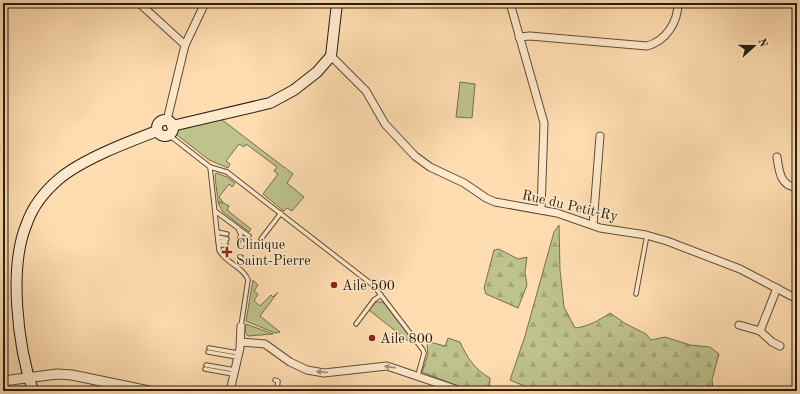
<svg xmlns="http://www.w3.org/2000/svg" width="800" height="394" font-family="'Old Standard TT',serif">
<defs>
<pattern id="forest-firs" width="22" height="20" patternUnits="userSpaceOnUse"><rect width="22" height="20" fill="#bec28d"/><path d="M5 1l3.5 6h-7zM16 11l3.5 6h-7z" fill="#a3a678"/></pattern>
</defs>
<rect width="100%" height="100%" fill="#ffddb0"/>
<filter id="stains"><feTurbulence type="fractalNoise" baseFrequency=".005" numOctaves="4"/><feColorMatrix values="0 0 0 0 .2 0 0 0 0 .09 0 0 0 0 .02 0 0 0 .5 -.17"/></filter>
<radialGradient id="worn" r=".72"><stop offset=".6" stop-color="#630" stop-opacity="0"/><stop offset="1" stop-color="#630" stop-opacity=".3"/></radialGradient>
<g fill="#bec28d" stroke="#74704e">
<path d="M460 82 475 84 472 118 456 117Z"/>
<path d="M221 119 293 174 287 183 304 197 292 211 287 208 284 211 263 194 278 174 274 171 277 167 246 144 244 147 239 144 226 161 230 164 228 168 209 160 177 135 178 130Z"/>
<path d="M216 173 227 177 235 183 232 187 229 184 219 197 223 202H218L215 176Z"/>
<path d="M218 203H224L229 206 227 210 251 229 249 232 223 212Z"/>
<path d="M253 280 258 285 254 291 258 294 254 301 260 306 271 295 273 297 278 292 260 316 280 332 275 333 246 321Z"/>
<path d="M376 302H383L410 337 408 341 369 310Z"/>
<path d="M246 324 273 334 248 336 245 332Z"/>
</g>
<g fill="url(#forest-firs)" stroke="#74704e">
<path d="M559 225 560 270 564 307 575 328C587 327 600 320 610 313L626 324 646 334 651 340 665 337 690 345 710 347 719 354 712 379 713 391H536L510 380 525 336 554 232Z"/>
<path d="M499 249 518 259 527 257 525 272 527 285 518 308 486 294 484 288 494 250Z"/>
<path d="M448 338 460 342C467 357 474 369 490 378L489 391H470L422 372 428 354 427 345 430 342 445 346Z"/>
</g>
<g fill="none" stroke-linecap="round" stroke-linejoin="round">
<g stroke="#5f4d36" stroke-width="5.5">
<g id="service">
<path d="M169 135 210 167 219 250C225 263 244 267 248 280L241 326"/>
<path d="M210 167 227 172 374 286 423 350 424 353 418 375"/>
<path d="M215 211 238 228 241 235 239 240"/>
<path d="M239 229 249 236"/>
<path d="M217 232 227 234"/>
<path d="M218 237 227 239"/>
<path d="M261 239 281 213"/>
<path d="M218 241 226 242"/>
<path d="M219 245H226"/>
<path d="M636 294 647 235"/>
<path d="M356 324 374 300 381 295"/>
<path d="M209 348 238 353"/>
<path d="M208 352 237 357"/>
<path d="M206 365 235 370"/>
<path d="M205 369 233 374"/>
<path d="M275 380 278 381 277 391"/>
</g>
</g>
<g stroke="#5f4d36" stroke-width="9">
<g id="minor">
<path d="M139 3 185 45"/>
<path d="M510 3 544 123 541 210"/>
<path d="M519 37 530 36 647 46C666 41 678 22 678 3"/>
<path d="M331 56 366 91 385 124 415 156 430 167 464 183 486 198 495 202 557 213 600 228 646 235 667 241 740 269 797 299"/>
<path d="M167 120 185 45 205 3"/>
<path d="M777 157C779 170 780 187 797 187"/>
<path d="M593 225 600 136"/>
<path d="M739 325 760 331 772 342 780 346"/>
<path d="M760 331 777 288"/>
<path d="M241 342 265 344 290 362 307 370 324 373 387 366 461 391"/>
<path d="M230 391 240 348 241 326"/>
</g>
</g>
<g stroke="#5f4d36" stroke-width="11">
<path id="tertiary" d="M3 381 57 374 72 375 149 391"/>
</g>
<g stroke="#2a1d0e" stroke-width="12">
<g id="secondary">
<circle cx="165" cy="128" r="8"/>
<path d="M172 126 270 103 294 90 317 72 331 56 337 3"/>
<path d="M33 391C18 347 8 267 27 223 33 206 45 191 59 179 83 159 128 142 157 131"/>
</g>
</g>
<use href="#service" stroke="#ffe9cc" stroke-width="3.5"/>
<use href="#minor" stroke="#ffe9cc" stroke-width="7"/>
<use href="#tertiary" stroke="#ffe9cc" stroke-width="9"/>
<use href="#secondary" stroke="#ffe9cc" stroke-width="10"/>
</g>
<defs><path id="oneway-solid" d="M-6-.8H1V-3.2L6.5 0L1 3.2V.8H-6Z"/></defs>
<g fill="#9f8d76">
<use href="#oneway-solid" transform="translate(390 367) rotate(-172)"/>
<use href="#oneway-solid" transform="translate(322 372) rotate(-175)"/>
</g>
<g fill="#8f2418" stroke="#ffe9cc" stroke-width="1.5">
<path d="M225 246h4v4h4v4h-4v4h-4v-4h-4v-4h4z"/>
<circle cx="334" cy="285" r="4"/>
<circle cx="372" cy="338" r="4"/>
</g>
<g text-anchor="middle" stroke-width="3" stroke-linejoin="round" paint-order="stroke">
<g font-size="14" fill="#2a1d0e" stroke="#ffe9cc">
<text transform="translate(570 205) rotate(13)" y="5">Rue du Petit-Ry</text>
</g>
<g font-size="14" fill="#2a1d0e" stroke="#ffe9cc" text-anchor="start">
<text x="236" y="249">Clinique<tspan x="236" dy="16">Saint-Pierre</tspan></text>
<text x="342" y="290">Aile 500</text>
<text x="380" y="343">Aile 800</text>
</g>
</g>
<rect width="800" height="394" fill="none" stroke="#ffddb0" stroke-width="16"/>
<rect x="4" y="4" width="792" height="386" fill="none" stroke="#2a1d0e" stroke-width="2"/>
<rect x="8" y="8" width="784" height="378" fill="none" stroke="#2a1d0e"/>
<g transform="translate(754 46) rotate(69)" stroke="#ffe9cc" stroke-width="3" paint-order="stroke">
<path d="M0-3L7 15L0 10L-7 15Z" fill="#2a1d0e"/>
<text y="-6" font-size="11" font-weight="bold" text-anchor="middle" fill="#2a1d0e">N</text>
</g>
<rect width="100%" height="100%" filter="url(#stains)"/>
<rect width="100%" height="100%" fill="url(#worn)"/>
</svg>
